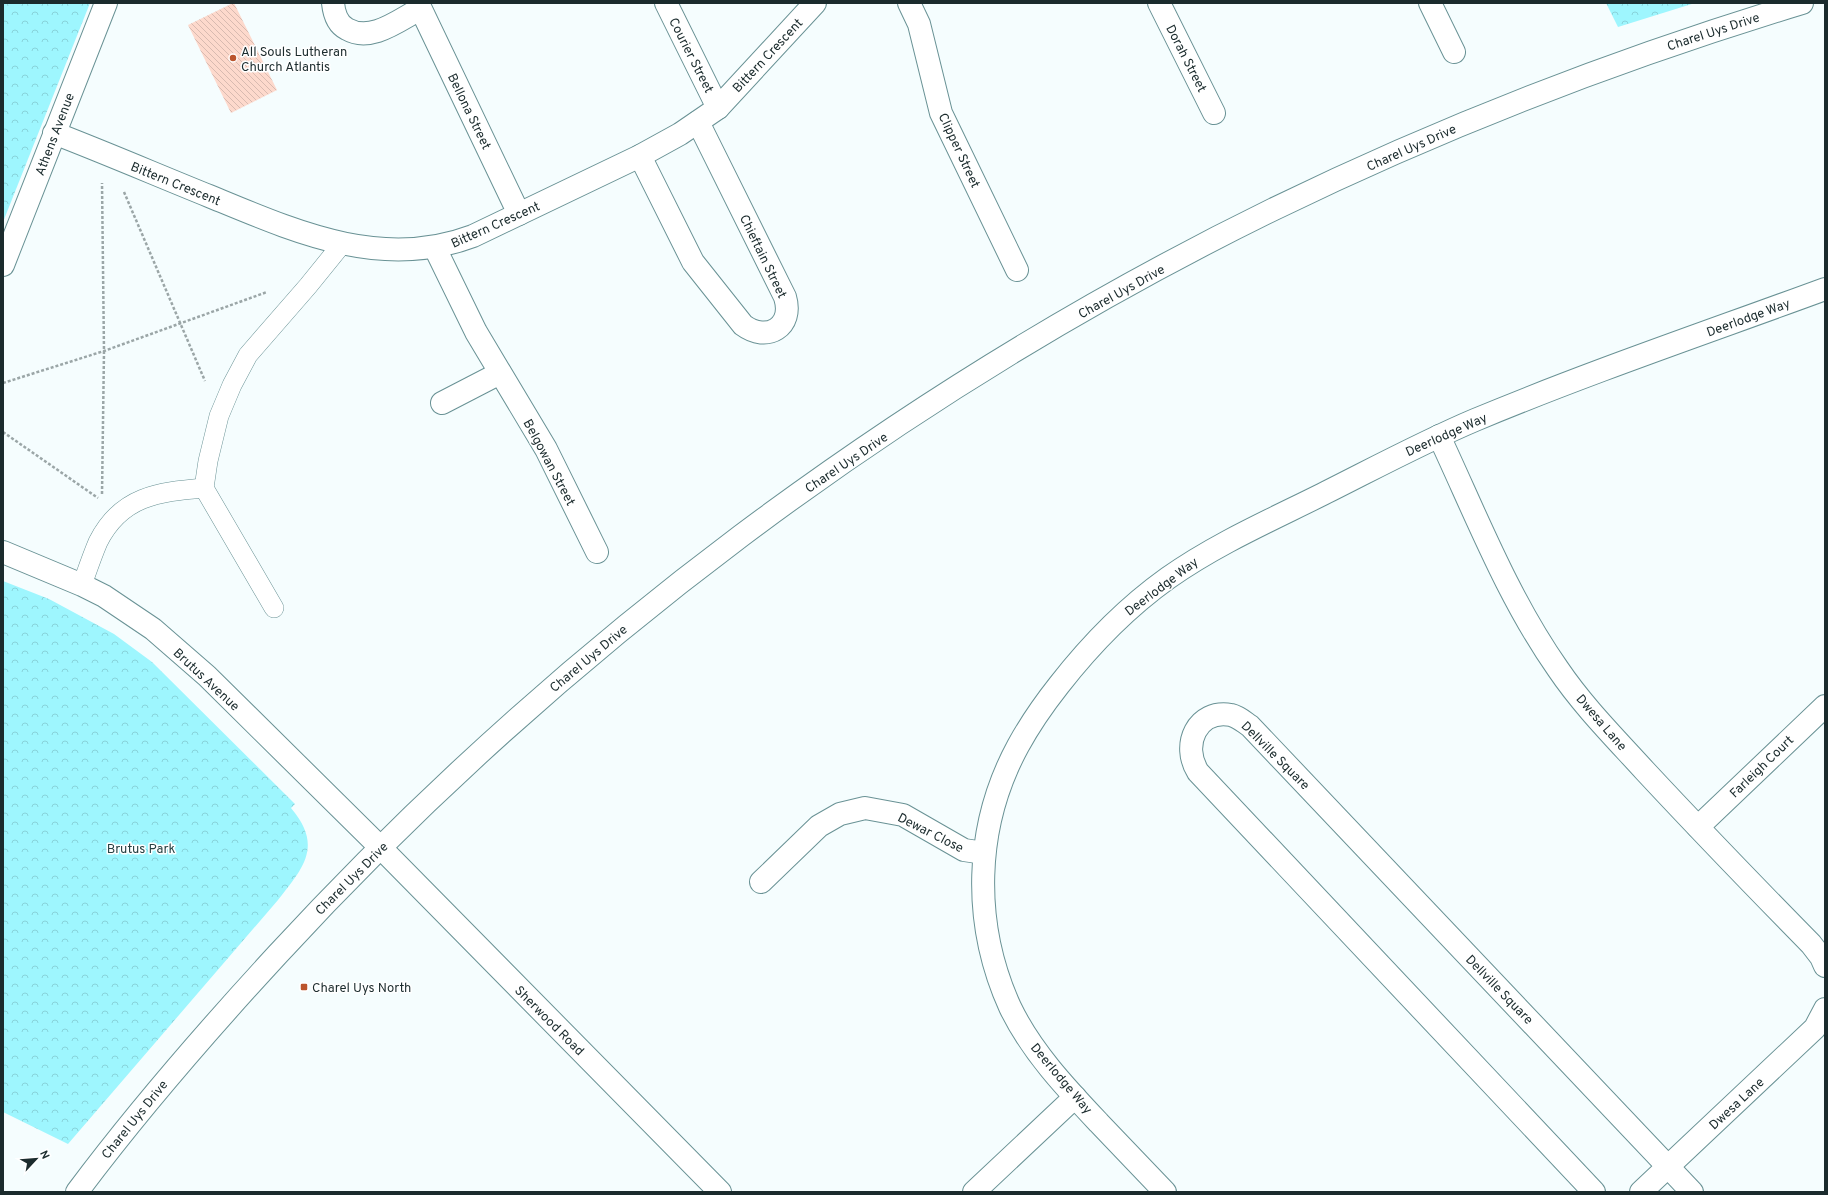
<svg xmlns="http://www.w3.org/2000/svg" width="1828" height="1195" font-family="Overpass,sans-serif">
<defs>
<pattern id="park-crowns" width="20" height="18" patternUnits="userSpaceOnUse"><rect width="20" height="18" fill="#9ef6fe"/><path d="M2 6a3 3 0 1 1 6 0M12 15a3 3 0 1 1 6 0" fill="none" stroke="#88d3da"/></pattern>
<pattern id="building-back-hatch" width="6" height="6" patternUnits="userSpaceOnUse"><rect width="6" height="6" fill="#fdd9cc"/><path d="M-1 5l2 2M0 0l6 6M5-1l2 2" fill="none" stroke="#d8bab0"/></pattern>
</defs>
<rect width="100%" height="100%" fill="#f5fdfe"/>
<g fill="url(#park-crowns)">
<path d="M3 3H90L3 222Z"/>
<path d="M1606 3H1695L1618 27Z"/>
<path d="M3 581 49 599 114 634 152 662 295 804 291 808C323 846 304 867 278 900L68 1144 3 1112Z"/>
</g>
<path fill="url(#building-back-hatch)" d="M233 3H234L277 90 231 113 188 25Z"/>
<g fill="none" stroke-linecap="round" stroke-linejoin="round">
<g stroke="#699295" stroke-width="20">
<g id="lane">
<path d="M82 585C87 571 92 556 98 542 121 496 158 492 204 488"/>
<path d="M274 608 204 488 208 461 219 416 232 385 248 355 308 286 342 244"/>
</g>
</g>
<g stroke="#699295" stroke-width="24">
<g id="street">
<path d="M333 3C334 13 337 24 347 29 371 43 399 20 420 9"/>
<path d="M418 3 519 214"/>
<path d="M666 3 718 108"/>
<path d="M909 3 919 24 941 113 1017 270"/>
<path d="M1159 3 1214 113"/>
<path d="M1430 3 1454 52"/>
<path d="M54 133C106 153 157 175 209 196 294 231 381 271 473 236L640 156 680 134 718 108 815 3"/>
<path d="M640 156 693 262 743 325C767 343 794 327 785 297L698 122"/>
<path d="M435 248 476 332 546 449 597 552"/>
<path d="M3 265 106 3"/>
<path d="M442 403 500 373"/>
<path d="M1439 436C1476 515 1508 598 1558 669 1583 706 1615 738 1645 771 1700 830 1755 887 1811 944L1821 957 1825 966"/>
<path d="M3 552 82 585 104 596 153 629 207 676 381 848 720 1192"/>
<path d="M1698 827 1825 706"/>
<path d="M761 882 819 826 840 814 865 808 903 815 964 850 984 853"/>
<path d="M974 1192 1075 1097"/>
<path d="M1165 1192C1143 1169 1121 1146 1099 1123 1066 1088 1031 1051 1010 1007 972 923 974 827 1018 746 1030 724 1044 704 1059 685 1091 644 1126 608 1168 578 1216 544 1271 520 1323 494 1373 469 1423 442 1475 420 1590 372 1708 332 1825 289"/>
<path d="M1594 1192 1198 772C1181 745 1197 709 1231 715 1239 717 1244 722 1250 726L1692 1192"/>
<path d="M1641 1192 1815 1028 1825 1009"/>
</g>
</g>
<g stroke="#699295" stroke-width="24">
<path id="secondary" d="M77 1192C139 1109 207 1031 277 955 559 649 900 392 1274 209 1444 126 1621 58 1802 3"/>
</g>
<g stroke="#9ba6a7" stroke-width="2.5" stroke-dasharray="3 2" stroke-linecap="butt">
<path d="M124 192 205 381"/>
<path d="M3 383 104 351 267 292"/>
<path d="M3 432 98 498"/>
<path d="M102 494 104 351 102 183"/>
</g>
<use href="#lane" stroke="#fff" stroke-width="19"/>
<use href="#street" stroke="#fff" stroke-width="22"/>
<use href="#secondary" stroke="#fff" stroke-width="22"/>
</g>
<g fill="#bb542c" stroke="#fff" stroke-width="1.5">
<circle cx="233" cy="58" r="4"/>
<rect x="300" y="983" width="8" height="8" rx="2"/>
</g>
<g text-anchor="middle" stroke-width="3" stroke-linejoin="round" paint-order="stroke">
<g font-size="13" fill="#1b2b2d" stroke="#fff">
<text transform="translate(1713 31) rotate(-18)" y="5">Charel Uys Drive</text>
<text transform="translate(692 55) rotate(63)" y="5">Courier Street</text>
<text transform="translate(767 55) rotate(-47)" y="5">Bittern Crescent</text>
<text transform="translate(1187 58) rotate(63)" y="5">Dorah Street</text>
<text transform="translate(470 111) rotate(64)" y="5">Bellona Street</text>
<text transform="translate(54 134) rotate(-69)" y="5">Athens Avenue</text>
<text transform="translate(1411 147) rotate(-24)" y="5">Charel Uys Drive</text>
<text transform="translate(960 150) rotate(65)" y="5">Clipper Street</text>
<text transform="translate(176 183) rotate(22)" y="5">Bittern Crescent</text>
<text transform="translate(495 224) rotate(-24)" y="5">Bittern Crescent</text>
<text transform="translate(764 256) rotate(64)" y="5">Chieftain Street</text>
<text transform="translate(1121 291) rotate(-29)" y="5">Charel Uys Drive</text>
<text transform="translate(1748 317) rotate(-20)" y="5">Deerlodge Way</text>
<text transform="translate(1446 434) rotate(-24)" y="5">Deerlodge Way</text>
<text transform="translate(550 462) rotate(62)" y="5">Belgowan Street</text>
<text transform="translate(846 462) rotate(-34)" y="5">Charel Uys Drive</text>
<text transform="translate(1161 586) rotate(-37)" y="5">Deerlodge Way</text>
<text transform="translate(588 658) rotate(-40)" y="5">Charel Uys Drive</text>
<text transform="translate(207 679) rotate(43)" y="5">Brutus Avenue</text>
<text transform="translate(1602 722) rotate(49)" y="5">Dwesa Lane</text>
<text transform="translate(1276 755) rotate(45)" y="5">Dellville Square</text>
<text transform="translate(1761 766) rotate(-44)" y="5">Farleigh Court</text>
<text transform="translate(931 832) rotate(27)" y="5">Dewar Close</text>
<text transform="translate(351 878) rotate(-45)" y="5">Charel Uys Drive</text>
<text transform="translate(1500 989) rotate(46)" y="5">Dellville Square</text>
<text transform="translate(550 1020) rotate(45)" y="5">Sherwood Road</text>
<text transform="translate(1062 1078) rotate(50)" y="5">Deerlodge Way</text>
<text transform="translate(1736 1103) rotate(-43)" y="5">Dwesa Lane</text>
<text transform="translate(134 1119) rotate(-51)" y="5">Charel Uys Drive</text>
</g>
<g font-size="13" fill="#1b2b2d" stroke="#fff" text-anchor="start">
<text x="241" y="56">All Souls Lutheran<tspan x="241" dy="15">Church Atlantis</tspan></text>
<text x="312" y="992">Charel Uys North</text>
</g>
<g font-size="13" fill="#274143" stroke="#fff">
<text x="141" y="853">Brutus Park</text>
</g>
</g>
<rect width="1828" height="1195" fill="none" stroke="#1b2b2d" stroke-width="8"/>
<g transform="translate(36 1159) rotate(64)" stroke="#ffffff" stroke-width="3" paint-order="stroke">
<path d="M0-3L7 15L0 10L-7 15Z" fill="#1b2b2d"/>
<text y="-6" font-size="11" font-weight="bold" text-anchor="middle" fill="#1b2b2d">N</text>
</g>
</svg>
